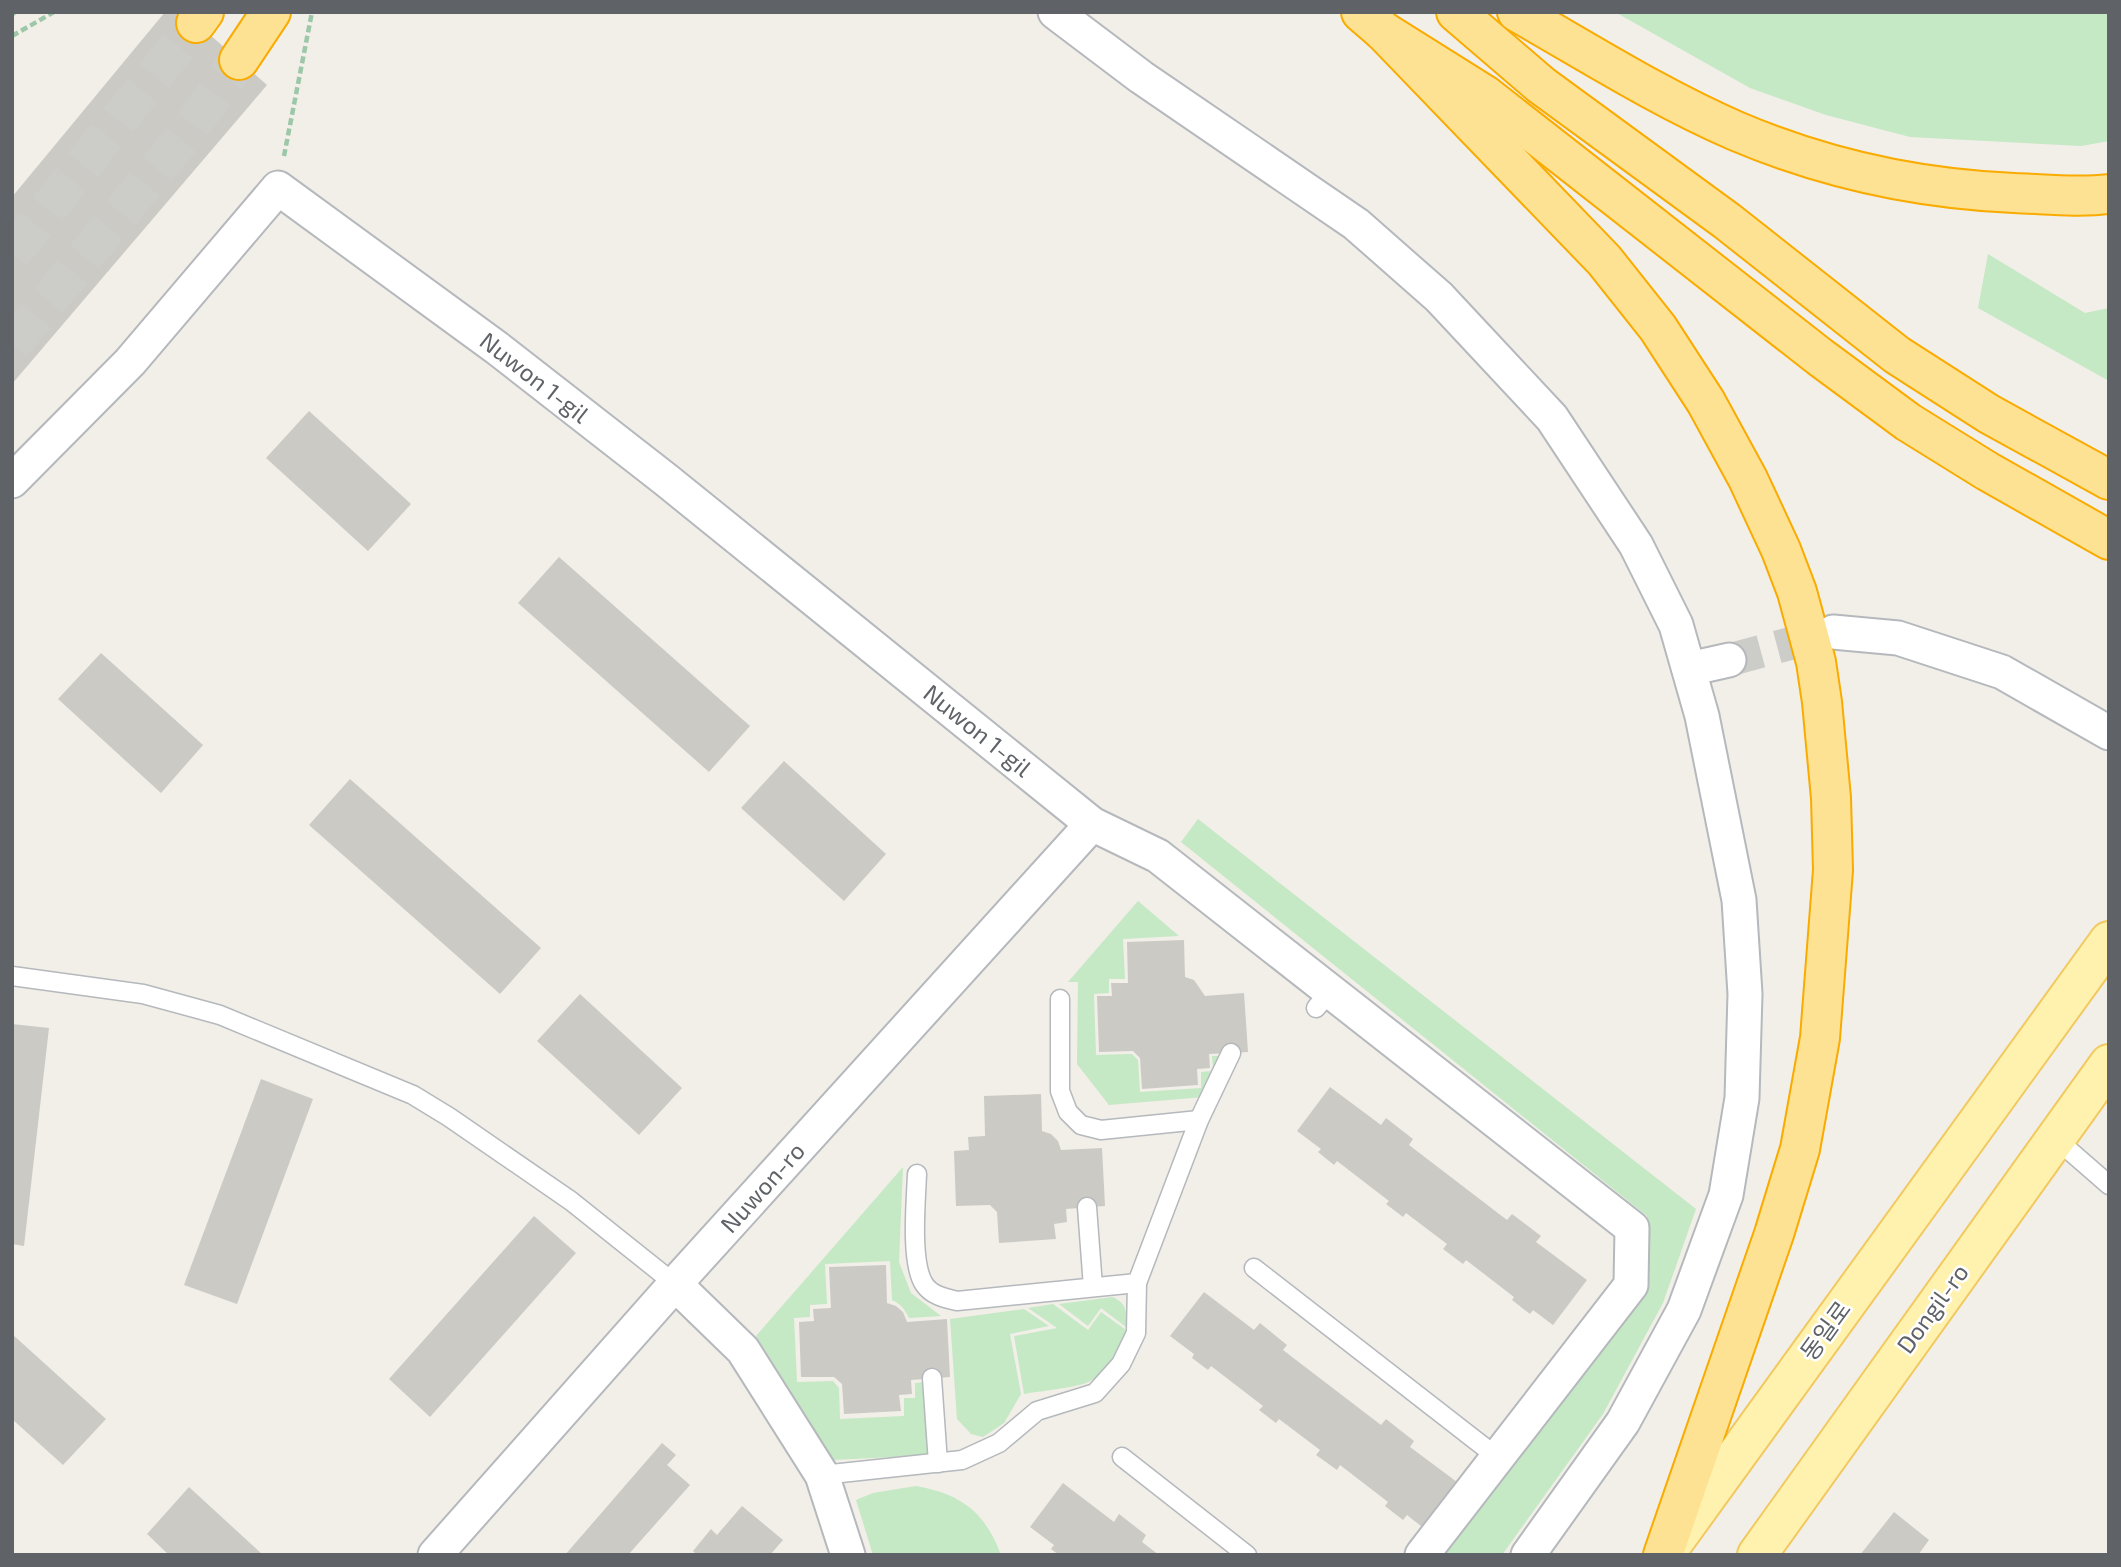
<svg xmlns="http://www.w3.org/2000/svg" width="2121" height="1567" font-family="'Exo 2','Noto Sans KR',sans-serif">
<rect width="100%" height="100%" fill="#f1efe8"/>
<g fill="#c5e8c5">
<path d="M1615 12H2109V141L2081 146 1910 137 1826 115 1750 88Z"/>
<path d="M1988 254 2085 313 2109 308V381L1978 308Z"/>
<path d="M1198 819 1696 1209 1663 1303 1603 1414 1502 1555H1442L1647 1289V1216L1181 842Z"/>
<path d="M1138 901 1179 936 1123 939 1125 979H1109V993L1094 994 1096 1055 1132 1054 1138 1060 1140 1092 1201 1088V1072L1213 1071 1212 1056H1224L1204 1097 1109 1105 1077 1064 1078 982H1068Z"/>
<path d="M903 1167 899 1262 911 1293 941 1316 909 1318C905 1310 901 1304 892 1300L890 1261 825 1264 827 1304 810 1305V1317L794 1318 797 1382 833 1381 839 1388 840 1419 904 1416V1398H915V1383L927 1382 931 1455 833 1460 756 1336Z"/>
<path d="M1113 1297C1128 1305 1126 1311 1126 1327L1101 1308 1088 1326 1059 1304Z"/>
<path d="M1053 1304 1088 1330 1101 1312 1126 1330C1120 1350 1107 1374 1086 1383 1072 1388 1040 1391 1024 1394L1014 1336 1057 1328 1028 1308Z"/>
<path d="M1024 1309 1049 1326 1010 1334 1021 1394 1004 1423 983 1437 971 1434 957 1419 950 1319Z"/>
<path d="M916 1486C961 1494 985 1512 1001 1555H873L856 1500 873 1493Z"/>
</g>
<g fill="#cccac5">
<path d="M165 12H184L267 85 12 384V197Z"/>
<path d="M309 411 411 504 368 551 266 458Z"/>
<path d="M559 557 750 726 709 772 518 603Z"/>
<path d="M101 653 203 745 161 793 58 699Z"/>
<path d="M784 761 886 854 844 901 741 808Z"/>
<path d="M350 779 541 948 500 994 309 825Z"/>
<path d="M1184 940 1185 977 1194 980 1205 996 1244 993 1248 1052 1209 1054 1210 1068 1197 1069 1198 1085 1142 1089 1140 1058 1133 1051 1099 1052 1097 996H1112L1111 983H1128L1127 942Z"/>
<path d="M580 994 682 1088 639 1135 537 1041Z"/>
<path d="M12 1024 49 1028 24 1246 12 1244Z"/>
<path d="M261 1079 313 1099 237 1304 184 1285Z"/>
<path d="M1330 1087 1381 1125 1386 1118 1413 1139 1409 1145 1507 1220 1512 1214 1541 1236 1536 1242 1587 1280 1553 1325 1533 1310 1530 1314 1512 1300 1514 1297 1466 1260 1463 1264 1443 1249 1447 1244 1406 1213 1403 1217 1386 1204 1389 1201 1337 1161 1334 1165 1318 1152 1321 1149 1297 1131Z"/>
<path d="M1041 1094 1042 1131 1051 1134 1058 1141 1061 1150 1102 1148 1105 1206 1066 1209 1067 1222 1054 1224 1056 1239 999 1243 997 1212 990 1205 956 1206 954 1151 969 1150 968 1137 985 1136 984 1096Z"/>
<path d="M534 1216 576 1253 430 1417 389 1379Z"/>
<path d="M886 1265 887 1303 896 1306 903 1312 907 1322 947 1319 950 1377 911 1380 912 1394 899 1395 901 1411 844 1414 842 1384 834 1377H801L799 1322 814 1321 813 1309 831 1308 829 1267Z"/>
<path d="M1204 1292 1254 1330 1260 1323 1287 1345 1283 1350 1381 1425 1386 1419 1414 1441 1410 1447 1461 1485 1426 1530 1407 1515 1403 1520 1385 1506 1388 1502 1340 1465 1337 1470 1316 1455 1320 1450 1279 1419 1276 1423 1259 1410 1263 1406 1211 1366 1208 1370 1192 1358 1194 1354 1170 1336Z"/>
<path d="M12 1334 106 1419 63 1465 12 1419Z"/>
<path d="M662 1443 676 1455 667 1465 690 1485 628 1555H565Z"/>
<path d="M1063 1483 1114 1522 1119 1514 1146 1535 1142 1542 1159 1555H1059L1051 1549 1054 1545 1030 1527Z"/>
<path d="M189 1487 263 1555H169L147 1534Z"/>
<path d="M742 1506 783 1540 770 1555H697L693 1551 711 1529 717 1535Z"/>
<path d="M1894 1512 1929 1540 1918 1555H1860Z"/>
</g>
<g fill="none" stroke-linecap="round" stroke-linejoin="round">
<path stroke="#ccccc8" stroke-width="33" stroke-dasharray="33 17" stroke-linecap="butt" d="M1729 660 1833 632"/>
<g stroke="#ccccc8" stroke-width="38" stroke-dasharray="38 19" stroke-linecap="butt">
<path d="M12 254 196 23"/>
<path d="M12 345 185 135 239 60"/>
</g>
<g stroke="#b5b8bc" stroke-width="21">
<g id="lane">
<path d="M12 976 143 994 220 1015 413 1095 449 1117 571 1201 675 1284"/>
<path d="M1060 999V1091L1068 1112 1081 1125 1101 1130 1199 1120"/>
<path d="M1316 1008 1330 991"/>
<path d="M2055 1138 2109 1185"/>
<path d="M917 1174C916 1201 910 1262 924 1284 931 1295 944 1298 957 1301L1137 1283"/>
<path d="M1087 1207 1093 1287"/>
<path d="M1254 1268 1497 1457"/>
<path d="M932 1378 938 1463"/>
<path d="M1122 1457 1247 1555"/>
<path d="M822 1475 962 1460 999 1443 1037 1411 1095 1393 1121 1364 1136 1333 1137 1283 1199 1120 1231 1053"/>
</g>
</g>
<g stroke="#b5b8bc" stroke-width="37">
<g id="street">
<path d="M1055 12 1141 77 1356 224 1439 297 1552 418 1636 545 1676 625 1702 716 1739 900 1745 994 1742 1098 1726 1195 1684 1310 1623 1422 1528 1555"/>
<path d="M12 481 130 362 278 188 497 348 665 479 1092 824 1158 856 1632 1228 1631 1285 1422 1555"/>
<path d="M1833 632 1898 638 2002 672 2109 733"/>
<path d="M1689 669 1729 660"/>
<path d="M675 1284 743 1350 822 1475 848 1555"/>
<path d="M435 1555 675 1284 1092 824"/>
</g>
</g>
<g stroke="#f2c960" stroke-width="42">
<g id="primary">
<path d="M1670 1547 2109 941"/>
<path d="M1757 1555 2109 1064"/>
</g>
</g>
<g stroke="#f9ab00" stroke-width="42">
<g id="highway">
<path d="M1361 12 1383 31 1485 95 1820 357 1908 422 1987 471 2109 540"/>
<path d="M1456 12 1541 85 1727 221 1897 355 1989 414 2109 480"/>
<path d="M1517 12C1589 53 1660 98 1736 131 1823 168 1919 189 2014 193 2045 194 2077 198 2109 194"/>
<path d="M196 23 204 12"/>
<path d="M1383 31 1604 260 1658 328 1706 402 1748 479 1781 550 1797 592 1816 662 1822 702 1831 798 1833 870 1820 1038 1800 1149 1774 1234 1663 1555"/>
<path d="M239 60 271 12"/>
</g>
</g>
<g stroke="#9cc7a9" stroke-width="4.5" stroke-dasharray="7 3.5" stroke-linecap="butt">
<path d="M12 15 15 12"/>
<path d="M12 36 54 12"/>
<path d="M284 156 312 12"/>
</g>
<use href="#lane" stroke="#fff" stroke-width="18"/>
<use href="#street" stroke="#fff" stroke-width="33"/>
<use href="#primary" stroke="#fff2af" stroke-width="38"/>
<use href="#highway" stroke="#fde293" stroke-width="38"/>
</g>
<g text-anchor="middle" stroke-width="5" stroke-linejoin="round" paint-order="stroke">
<g font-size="24" fill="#5f6368" stroke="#fff">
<text transform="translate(534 378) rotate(38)" y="8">Nuwon 1-gil</text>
<text transform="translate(977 731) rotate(39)" y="8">Nuwon 1-gil</text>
<text transform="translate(763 1188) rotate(-48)" y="8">Nuwon-ro</text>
<text transform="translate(1933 1309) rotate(-54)" y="8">Dongil-ro</text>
<text transform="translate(1826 1331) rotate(-54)" y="8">동일로</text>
</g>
</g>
<rect width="2121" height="1567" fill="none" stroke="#5f6368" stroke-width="28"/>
</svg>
